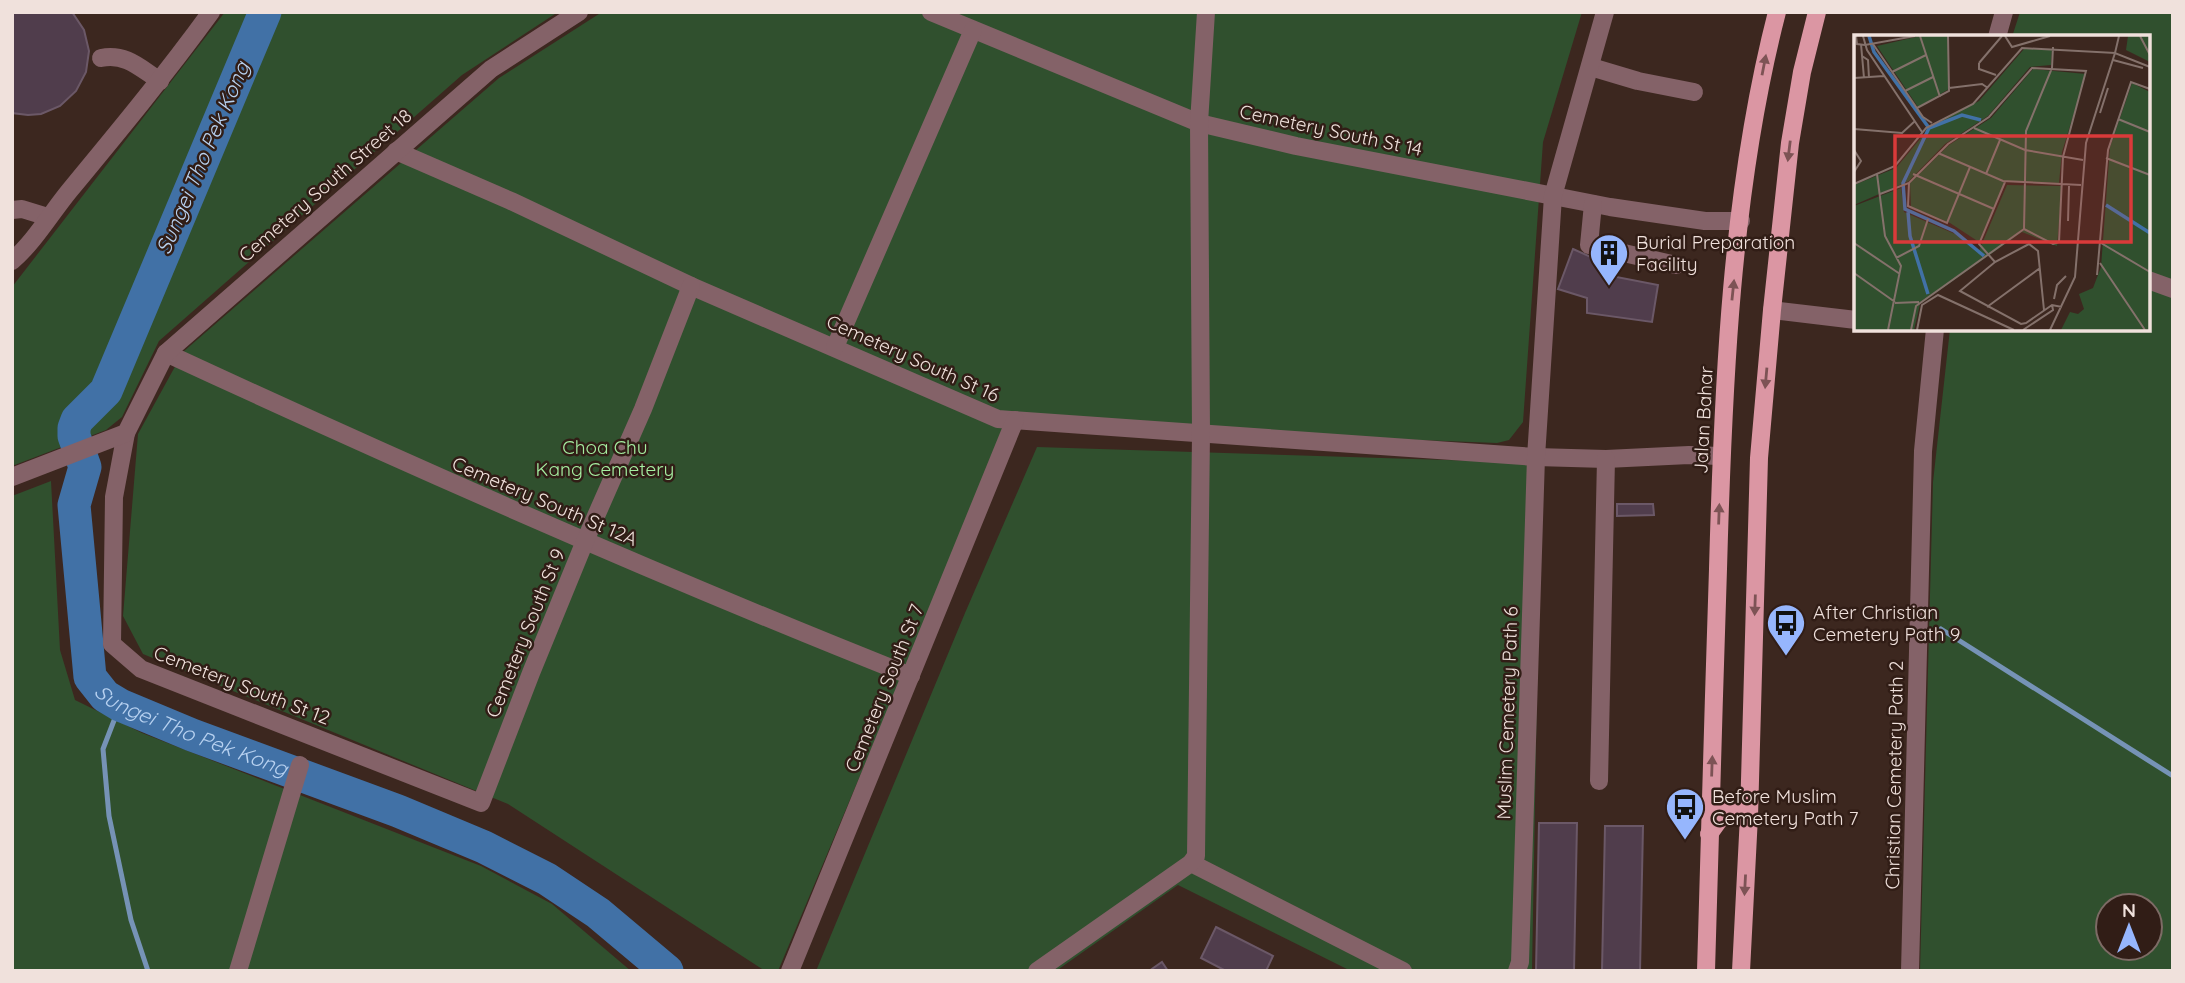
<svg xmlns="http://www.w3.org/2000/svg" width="2185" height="983" font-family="Quicksand,sans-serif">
<rect width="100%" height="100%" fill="#3c271f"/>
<g fill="#30502e" fill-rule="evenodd">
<path d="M225 12H558L462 75 159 341 122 417 106 430 12 466V287Z"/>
<path d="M602 12H1582L1543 142 1523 422 1509 440 1497 443 1235 433 1012 414 778 971H765L508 804 143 654 123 616 138 434 183 352 499 78Z"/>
<path d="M2020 12H2173V971H1920L1933 482 1950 329H2148V37H2012ZM2108 906H2150V948H2108Z"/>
<path d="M1037 447 1541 463 1532 971H1351L1178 885 1056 971H816L965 613Z"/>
<path d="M51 481 60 650 75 700 142 733 481 866 552 904 631 971H12V496Z"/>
</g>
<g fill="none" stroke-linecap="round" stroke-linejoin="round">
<g stroke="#7693b6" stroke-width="5">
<path d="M1941 629 2173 776"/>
<path d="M120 705 103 749 109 816 131 920 148 971"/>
</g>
<path stroke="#4171a6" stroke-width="33" id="s1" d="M265 12 106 391 77 420 74 428V436L85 467 74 505 90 677 105 696 120 705 192 735 398 811 484 847 547 879 598 913 667 971"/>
</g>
<g fill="#503d4c" stroke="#6b5867" stroke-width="2">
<path d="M12 12H72L84 30 89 51 86 72 76 91 60 106 41 114 28 115 12 113Z"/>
<path d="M1573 249 1602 262 1601 274 1658 285 1652 322 1587 313V298L1558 289Z"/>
<path d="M1617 504H1653L1654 515 1617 516Z"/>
<path d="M1539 823H1577L1574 971H1536Z"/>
<path d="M1605 826H1643L1640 971H1602Z"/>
<path d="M1216 927 1273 956 1266 971H1226L1201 958Z"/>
<path d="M1162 962 1168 971H1149Z"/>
</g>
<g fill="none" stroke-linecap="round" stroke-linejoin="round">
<g stroke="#846268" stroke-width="18">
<path d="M931 12 1199 123 1296 146 1610 207 1705 221H1741"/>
<path d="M1997 37 2004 12"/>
<path d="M101 58C126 53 140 68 160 81"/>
<path d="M1591 67 1638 81 1694 92"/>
<path d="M396 151 511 201 691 286 998 419 1536 457 1606 459 1689 455 1721 456"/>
<path d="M1593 204 1589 245 1676 265"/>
<path d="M12 210 22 209 48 217"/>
<path d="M12 261C35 241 51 213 70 190 118 132 166 74 211 12"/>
<path d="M2148 280 2173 289"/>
<path d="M1772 310 1856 320"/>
<path d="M835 347 973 30"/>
<path d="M166 353C412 467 659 576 911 676"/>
<path d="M126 433 114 497 112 644 141 669 481 803 531 673 585 541 643 409 691 286"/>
<path d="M12 477 126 433 166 353 491 69 579 12"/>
<path d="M1599 781 1606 459"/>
<path d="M1191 863 1403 971"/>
<path d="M238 971 300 765"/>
<path d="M790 971 1015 420"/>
<path d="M1037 971 1191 863 1196 856 1201 434 1199 123 1206 12"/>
<path d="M1517 971 1520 962 1536 457 1553 196 1605 12"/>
<path d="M1910 971 1923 451 1935 329"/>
</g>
<g stroke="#db96a3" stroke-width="18">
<path d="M1709 834 1727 809 1733 808 1749 816"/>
<path d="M1706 971C1709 837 1714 703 1718 569 1723 386 1731 190 1777 12"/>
<path d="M1741 971 1749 816 1759 458 1772 310 1790 143 1802 72 1817 12"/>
</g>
</g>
<defs><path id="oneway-solid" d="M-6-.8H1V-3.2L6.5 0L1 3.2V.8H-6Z" transform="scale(1.75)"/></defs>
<g fill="#7d5355">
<use href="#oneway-solid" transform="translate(1764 65) rotate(-79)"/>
<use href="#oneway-solid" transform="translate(1789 151) rotate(97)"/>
<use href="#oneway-solid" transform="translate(1733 290) rotate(-84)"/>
<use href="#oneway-solid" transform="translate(1766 378) rotate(95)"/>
<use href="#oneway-solid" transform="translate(1719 514) rotate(-88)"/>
<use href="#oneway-solid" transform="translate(1755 605) rotate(92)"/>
<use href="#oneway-solid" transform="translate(1712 766) rotate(-88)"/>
<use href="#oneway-solid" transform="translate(1745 885) rotate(93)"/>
</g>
<defs>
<g id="building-pin" transform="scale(2.0125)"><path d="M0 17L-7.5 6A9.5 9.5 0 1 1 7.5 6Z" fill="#96b6fd" stroke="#311d16"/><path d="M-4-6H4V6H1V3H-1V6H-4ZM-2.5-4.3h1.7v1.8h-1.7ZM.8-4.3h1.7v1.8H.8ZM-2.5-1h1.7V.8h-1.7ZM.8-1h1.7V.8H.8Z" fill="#111"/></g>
<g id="bus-pin" transform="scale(2.0125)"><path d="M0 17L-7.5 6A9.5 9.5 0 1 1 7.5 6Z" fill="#96b6fd" stroke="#311d16"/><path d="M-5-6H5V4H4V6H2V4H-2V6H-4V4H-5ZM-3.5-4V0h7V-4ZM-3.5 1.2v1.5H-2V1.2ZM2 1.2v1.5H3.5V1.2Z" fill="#111"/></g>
</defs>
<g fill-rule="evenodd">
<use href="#building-pin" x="1609" y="253"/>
<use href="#bus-pin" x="1786" y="623"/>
<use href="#bus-pin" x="1685" y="807"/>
</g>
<g text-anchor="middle" stroke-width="5" stroke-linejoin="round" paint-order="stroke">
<g font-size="19" fill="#f0e1dc" stroke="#311d16">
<text transform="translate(1331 130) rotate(12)" y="7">Cemetery South St 14</text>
<text transform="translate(325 185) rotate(-41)" y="7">Cemetery South Street 18</text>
<text transform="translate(913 358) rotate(24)" y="7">Cemetery South St 16</text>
<text transform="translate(1703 420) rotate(-87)" y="7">Jalan Bahar</text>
<text transform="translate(545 501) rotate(23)" y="7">Cemetery South St 12A</text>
<text transform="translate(525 633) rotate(-68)" y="7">Cemetery South St 9</text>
<text transform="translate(242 685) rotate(21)" y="7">Cemetery South St 12</text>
<text transform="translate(884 688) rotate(-68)" y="7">Cemetery South St 7</text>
<text transform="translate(1507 713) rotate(-88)" y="7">Muslim Cemetery Path 6</text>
<text transform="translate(1894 775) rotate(-89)" y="7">Christian Cemetery Path 2</text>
</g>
<g font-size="19" fill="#f0e1dc" stroke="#311d16" text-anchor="start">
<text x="1636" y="249">Burial Preparation<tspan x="1636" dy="22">Facility</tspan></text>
<text x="1813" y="619">After Christian<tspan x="1813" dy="22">Cemetery Path 9</tspan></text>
<text x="1712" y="803">Before Muslim<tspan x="1712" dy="22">Cemetery Path 7</tspan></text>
</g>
<g font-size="19" fill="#a5efa1" stroke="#311d16">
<text x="605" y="454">Choa Chu<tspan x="605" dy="22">Kang Cemetery</tspan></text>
</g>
<g font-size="21" font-style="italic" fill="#b7d1f0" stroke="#311d16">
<text transform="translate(203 158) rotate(-67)" y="7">Sungei Tho Pek Kong</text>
<text dy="7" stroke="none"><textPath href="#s1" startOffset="831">Sungei Tho Pek Kong</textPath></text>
</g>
</g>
<g transform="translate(1854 35)">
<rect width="296" height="296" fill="#3c271f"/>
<path d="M66 1H94L95 54 64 72 23 11ZM274 1H296V27L272 15ZM170 14H198L197 30 176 32 134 81 91 109 55 146 0 170V150L42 133 76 92 125 66ZM179 34 232 39 208 117 205 148 151 146 125 207 96 188 57 172 56 148 95 110 137 83ZM278 48 296 57V295H207L216 277 224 279 230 274 225 259 239 253 247 232 256 112ZM153 150 208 151 203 211 168 197 66 269 60 295H0V171L47 153 50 177 101 199 124 218Z" fill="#30502e"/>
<path fill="none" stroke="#4171a6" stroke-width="3.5" d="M15 1 20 17 75 93 49 148 51 174 100 196 130 221M75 93 108 80 127 85M252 170 296 198M54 177 56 201 74 259"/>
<path fill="none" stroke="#84716b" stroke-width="2" d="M2 1 3 9 11 10 61 1M9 1 13 15 68 97M66 1 86 62M151 1 158 12 196 1M286 1 296 20M7 9 10 43M19 9 69 82 78 88M8 21 14 25 15 43M259 25 289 33M125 28 148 1M125 28V34L142 40M38 37 72 20M0 43 30 41M95 53 128 49 134 53M51 56 79 42M63 73 95 56 94 1M246 78 254 53M264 84 296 97M120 93 171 115 229 125M0 94 48 98 61 86M0 115 7 126 0 137M84 118 149 146 227 150M252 123 296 140M23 139 31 201 47 231 34 295M59 139 140 174M132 139 146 105M55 148 54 171 93 188 116 132M0 149 41 131 72 93 119 69 168 13 261 18 265 1M26 159 55 148 94 109 135 82 178 33 232 36 209 122 205 207 199 209 170 194M214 186 215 151M170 194 172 96 198 33 199 12M0 208 46 239M247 208 296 237M42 223 65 211 74 184M141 227 125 209 151 147M246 228 291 295M0 238 41 267M243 240 254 115 277 47 296 54M200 264 203 250 212 241M41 268 65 267M133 272 186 233M190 275 184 216 175 209 141 227 106 256 167 289 172 288 198 270 208 272M57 295 62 271 170 194M63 295 68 270 84 260 160 295M169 295 199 275 198 270M196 295 221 242 232 108 261 18 296 32"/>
<path fill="#d93a3a" fill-opacity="0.15" stroke="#d93a3a" stroke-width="3.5" d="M41 101H277V207H41Z"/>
<rect width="296" height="296" fill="none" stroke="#f0e1dc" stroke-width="3.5"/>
</g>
<rect width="2185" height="983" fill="none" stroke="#f0e1dc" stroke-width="28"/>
<g transform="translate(2129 927)"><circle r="33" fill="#311d16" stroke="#7d6b65" stroke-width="2"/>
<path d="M0-5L12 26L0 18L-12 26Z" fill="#96b6fd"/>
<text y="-10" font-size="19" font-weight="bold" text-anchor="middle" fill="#f0e1dc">N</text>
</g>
</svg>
